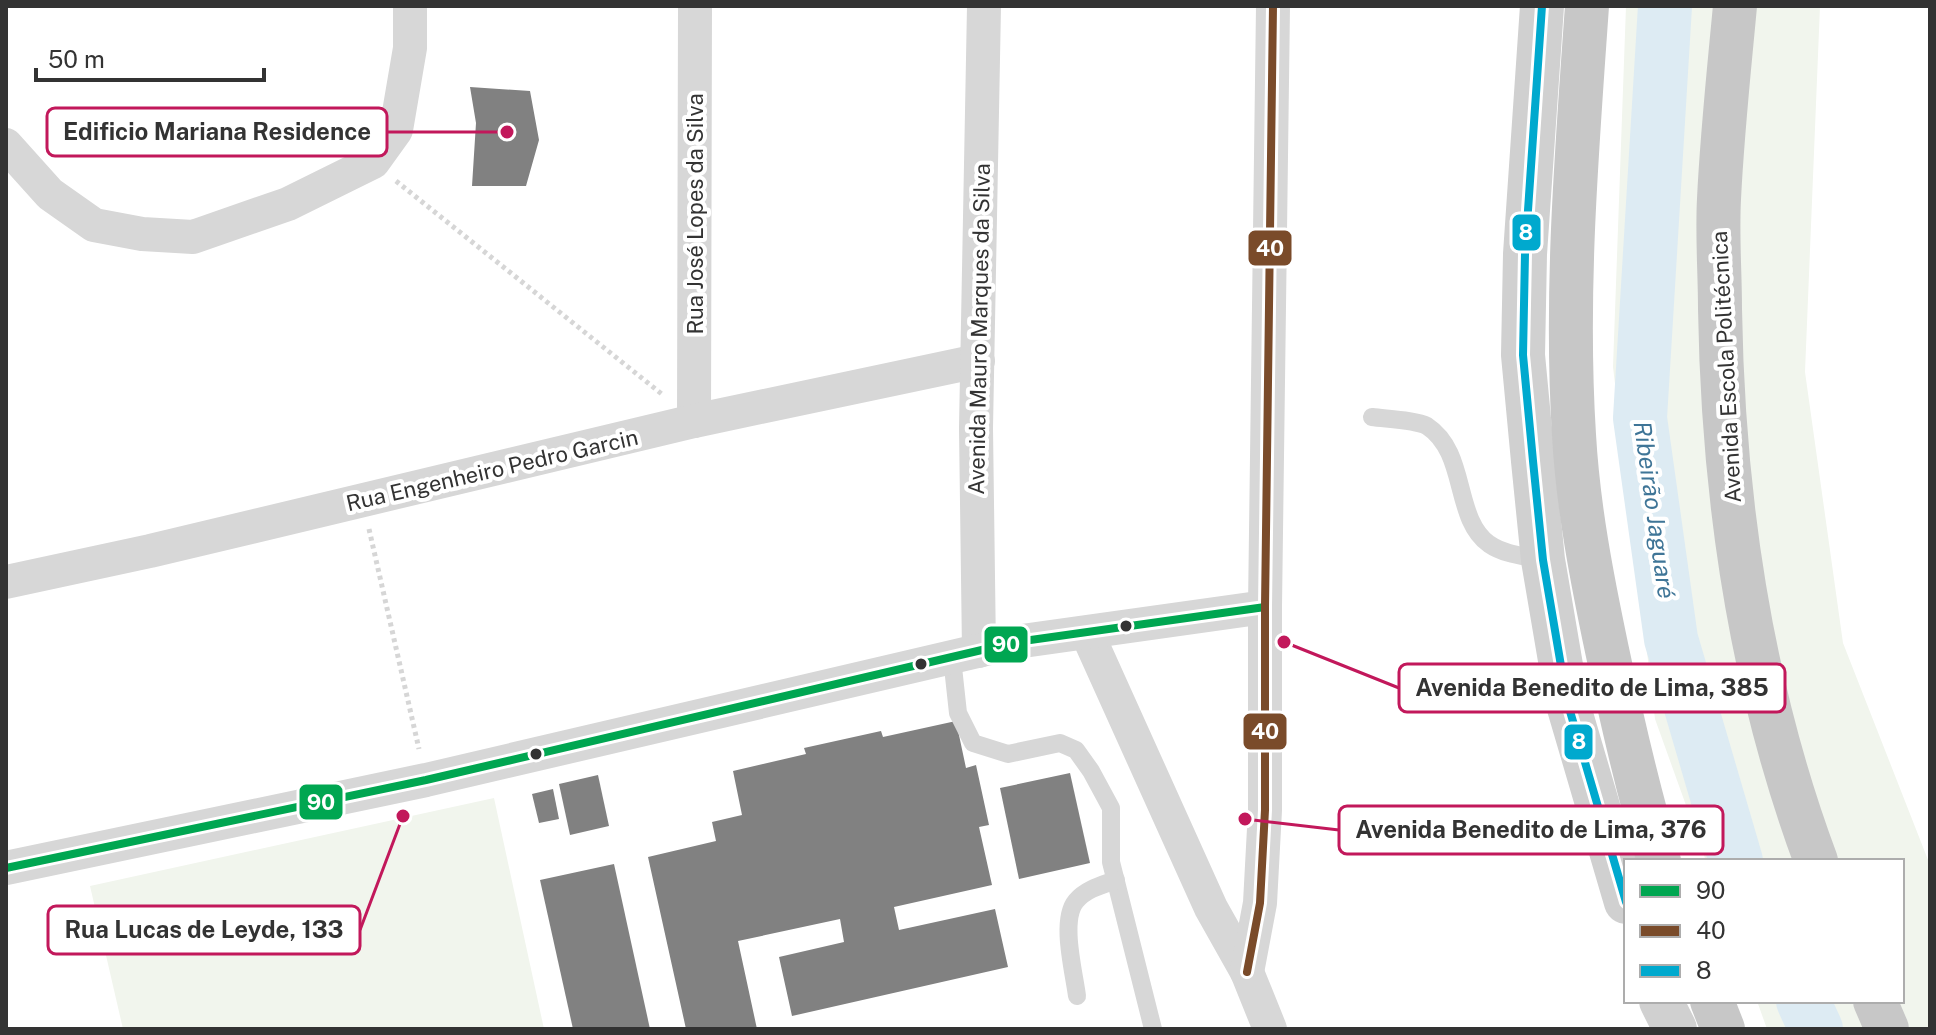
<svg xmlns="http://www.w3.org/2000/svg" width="1936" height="1035" font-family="'Public Sans',sans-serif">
<rect width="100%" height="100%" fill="#fff"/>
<g fill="#f1f5ed">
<path d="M1626 6H1820L1805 372 1843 643 1930 865V1029H1767L1757 1001H1902V861H1706L1655 719 1613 367Z"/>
<path d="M494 798 544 1029H123L90 886Z"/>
</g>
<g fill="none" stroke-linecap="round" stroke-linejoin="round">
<g stroke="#ddebf3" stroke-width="54">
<path d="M1665 6 1640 418 1671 639 1736 861"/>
<path d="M1803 1001 1816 1029"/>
</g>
</g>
<g fill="#818181">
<path d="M470 87 530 91 539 140 526 186H472L476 123Z"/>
<path d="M956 721 966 768 976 765 989 825 979 827 992 885 894 907 899 930 995 909 1008 967 792 1016 779 957 844 942 840 919 738 941 757 1029H686L648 857 716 841 712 822 742 815 733 771 806 754 804 748 881 731 883 737Z"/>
<path d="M1070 773 1090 863 1019 879 1000 788Z"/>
<path d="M598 775 609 826 570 835 559 784Z"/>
<path d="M553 789 559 819 539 823 532 794Z"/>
<path d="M614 864 650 1029H573L540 880Z"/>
</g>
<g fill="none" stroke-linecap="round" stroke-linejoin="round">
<g stroke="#d6d6d6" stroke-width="5" stroke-dasharray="4 4" stroke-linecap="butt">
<path d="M396 181 663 395"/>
<path d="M369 529 419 749"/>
</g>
<g stroke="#d7d7d7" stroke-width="18">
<path d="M1372 417C1386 419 1416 420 1427 426 1468 453 1453 518 1489 544 1505 555 1525 556 1543 560"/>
<path d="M952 658 958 713 973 743 1008 754 1060 743 1076 750 1091 771 1111 808V862L1153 1029"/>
<path d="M1077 996C1074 972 1060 920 1076 901 1086 889 1102 885 1116 880"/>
</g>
<g stroke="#d7d7d7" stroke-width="34">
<path d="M6 145 50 194 94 225 142 234 193 237 288 204 373 162 396 130 410 48V6"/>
<path d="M694 421 695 6"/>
<path d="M6 582 150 551 694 421 978 361"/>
<path d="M1087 633 1211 908 1247 972 1270 1029"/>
<path d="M979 651 976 428 984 6"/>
<path d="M6 868 426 780 1016 642 1265 607"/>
<path d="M1247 972 1260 903 1265 810V607L1273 6"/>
</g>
<g stroke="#d0d0d0" stroke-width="44">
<path d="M1542 6 1525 254 1523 355 1533 461 1543 560 1567 701 1626 902"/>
<path d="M1661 1001 1675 1029"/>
</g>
<g stroke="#c7c7c7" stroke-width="44">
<path d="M1587 6C1577 149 1565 292 1574 435 1578 507 1592 579 1607 650 1622 721 1638 791 1659 861"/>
<path d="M1735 6C1729 70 1722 135 1719 199 1717 236 1720 272 1720 309 1723 497 1750 684 1816 861"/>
<path d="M1712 1001 1723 1029"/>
<path d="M1875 1001 1887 1029"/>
</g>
<g stroke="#fff" stroke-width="14">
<path id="bus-1" d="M6 868 426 780 1016 642 1265 607"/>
</g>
<g stroke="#fff" stroke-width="14">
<path id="bus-2" d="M1247 972 1260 903 1265 810V607L1273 6"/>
</g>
<g stroke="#fff" stroke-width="14">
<path id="bus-3" d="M1542 6 1525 254 1523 355 1533 461 1543 560 1567 701 1626 902"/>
</g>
<use href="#bus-1" stroke="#00a651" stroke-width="8"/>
<use href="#bus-2" stroke="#7a4b2a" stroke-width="8"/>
<use href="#bus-3" stroke="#00a9ce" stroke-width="8"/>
</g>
<g fill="#333" stroke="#fff" stroke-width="3">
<circle cx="1126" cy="626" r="7"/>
<circle cx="921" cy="664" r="7"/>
<circle cx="536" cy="754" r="7"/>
</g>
<g text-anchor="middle" stroke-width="8" stroke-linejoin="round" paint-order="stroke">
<g font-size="22" fill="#333" stroke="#fff">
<text transform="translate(695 214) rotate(-90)" y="8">Rua José Lopes da Silva</text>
<text transform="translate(979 329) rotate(-89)" y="8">Avenida Mauro Marques da Silva</text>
<text transform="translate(1726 367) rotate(-93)" y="8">Avenida Escola Politécnica</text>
<text transform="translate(492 470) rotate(-13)" y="8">Rua Engenheiro Pedro Garcin</text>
</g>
<g font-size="24" font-style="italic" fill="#3f7597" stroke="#fff">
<text transform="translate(1654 510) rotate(82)" y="8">Ribeirão Jaguaré</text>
</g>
</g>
<path fill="none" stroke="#c2185b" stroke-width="3" d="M507 132L387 132M1284 642L1399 688M1245 819L1339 830M403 816L360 930"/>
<g fill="#c2185b" stroke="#fff" stroke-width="3">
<circle cx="507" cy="132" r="8"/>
<circle cx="1284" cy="642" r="8"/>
<circle cx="1245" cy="819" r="8"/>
<circle cx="403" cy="816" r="8"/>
</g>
<g fill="#fff" stroke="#c2185b" stroke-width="3">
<rect x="47" y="108" width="340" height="48" rx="8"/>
<rect x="1399" y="664" width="386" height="48" rx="8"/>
<rect x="1339" y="806" width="384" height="48" rx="8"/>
<rect x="48" y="906" width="312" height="48" rx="8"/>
</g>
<g font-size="24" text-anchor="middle" font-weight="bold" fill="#333">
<text x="217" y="140">Edificio Mariana Residence</text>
<text x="1592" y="696">Avenida Benedito de Lima, 385</text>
<text x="1531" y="838">Avenida Benedito de Lima, 376</text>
<text x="204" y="938">Rua Lucas de Leyde, 133</text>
</g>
<g stroke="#fff" stroke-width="3">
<rect x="1511" y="213" width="31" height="39" rx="8" fill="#00a9ce"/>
<rect x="1247" y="229" width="46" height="38" rx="8" fill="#7a4b2a"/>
<rect x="983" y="625" width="46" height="39" rx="8" fill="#00a651"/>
<rect x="1242" y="712" width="46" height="39" rx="8" fill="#7a4b2a"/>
<rect x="1563" y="723" width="31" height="38" rx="8" fill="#00a9ce"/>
<rect x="298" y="783" width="46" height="38" rx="8" fill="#00a651"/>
</g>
<g font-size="22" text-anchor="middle" font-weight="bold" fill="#fff">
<text x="1526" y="240">8</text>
<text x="1270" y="256">40</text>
<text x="1006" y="652">90</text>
<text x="1265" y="739">40</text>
<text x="1579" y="749">8</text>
<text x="321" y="810">90</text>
</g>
<rect width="1936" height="1035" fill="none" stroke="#333333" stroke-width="16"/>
<rect x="1624" y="859" width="280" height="144" fill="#ffffff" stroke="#adadad" stroke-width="2"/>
<rect x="1640" y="885" width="40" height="12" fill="#00a651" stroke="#adadad" stroke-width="2"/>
<text x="1696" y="899" font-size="24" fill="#333333">90</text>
<rect x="1640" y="925" width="40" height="12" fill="#7a4b2a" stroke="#adadad" stroke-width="2"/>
<text x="1696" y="939" font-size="24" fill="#333333">40</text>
<rect x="1640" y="965" width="40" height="12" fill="#00a9ce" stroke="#adadad" stroke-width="2"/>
<text x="1696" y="979" font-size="24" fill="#333333">8</text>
<path d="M36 68v12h228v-12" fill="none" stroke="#333333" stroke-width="4"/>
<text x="48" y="68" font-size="24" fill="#333333" stroke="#ffffff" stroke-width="6" paint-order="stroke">50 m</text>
</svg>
